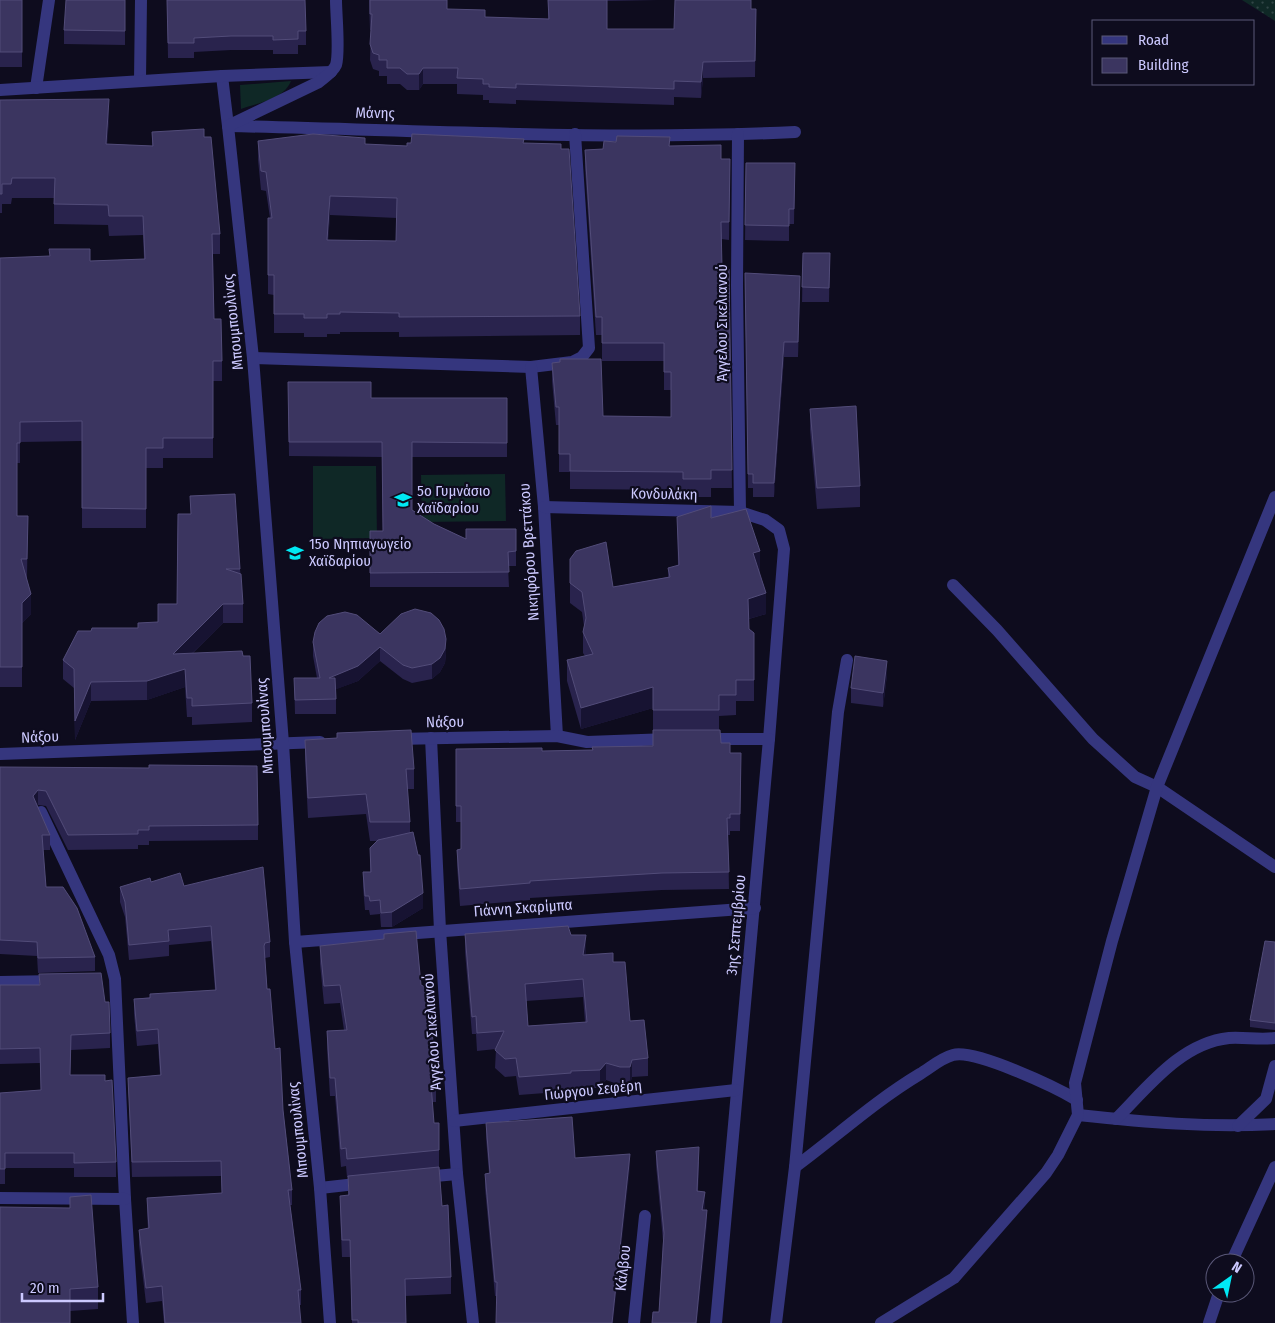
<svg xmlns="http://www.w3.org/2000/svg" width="1275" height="1323" font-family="'Fira Sans Condensed',sans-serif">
<defs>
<pattern id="park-dots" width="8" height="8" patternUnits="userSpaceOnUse" patternTransform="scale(1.25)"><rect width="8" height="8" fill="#0f2826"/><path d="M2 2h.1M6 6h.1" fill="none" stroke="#314647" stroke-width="1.8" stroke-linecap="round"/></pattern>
</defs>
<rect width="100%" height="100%" fill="#0e0c1e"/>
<path fill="url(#park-dots)" d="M1242 0H1275V21Z"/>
<g fill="#0f2826">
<path d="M291 81C284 99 258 103 241 109L240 85Z"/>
<path d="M313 466H376L377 538 313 539Z"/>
<path d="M505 474 506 521 422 522 421 475Z"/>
</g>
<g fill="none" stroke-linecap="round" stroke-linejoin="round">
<g stroke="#35367e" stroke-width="12">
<path d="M222 76 228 126C417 130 607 141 795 132"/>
<path d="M140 80 141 0"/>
<path d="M36 88 49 0"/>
<path d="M0 90 222 76 331 72"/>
<path d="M738 134 737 286 740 512"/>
<path d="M253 358 531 367 572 362 582 357 589 348 575 134"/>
<path d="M531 367 544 507 557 736"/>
<path d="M544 507 740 512 765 520 779 530 784 549 769 739 716 1323"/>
<path d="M953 585 997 630 1093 739 1135 777 1157 787 1275 867"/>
<path d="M431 738 440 930 457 1174 473 1323"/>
<path d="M395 739 557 736 587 742 669 739"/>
<path d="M704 739H769"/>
<path d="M0 754 320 742"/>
<path d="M41 812 109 955 115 979 125 1199 133 1323"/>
<path d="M295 942 755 908"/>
<path d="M0 982 55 981"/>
<path d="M1078 1115C1144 1122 1208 1128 1275 1124"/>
<path d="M1116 1119C1148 1087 1181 1043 1229 1038 1244 1037 1260 1040 1275 1038"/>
<path d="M454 1121 736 1090"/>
<path d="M1238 1126 1266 1099 1275 1066"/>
<path d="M795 1167C837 1136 875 1101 920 1074 930 1068 941 1058 953 1055 975 1049 1055 1087 1077 1100"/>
<path d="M424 1177 457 1174"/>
<path d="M320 1188 365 1183"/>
<path d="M0 1198 125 1199"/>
<path d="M1231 1263 1275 1167"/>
<path d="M330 1323 320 1188 295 942 283 743 253 358 228 126 319 82C325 77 333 72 336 65 340 52 336 15 336 0"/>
<path d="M634 1323 645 1216"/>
<path d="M776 1323 795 1167 838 712 847 660"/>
<path d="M881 1323 954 1278 1046 1173 1058 1155 1078 1115 1075 1083 1112 941 1157 787 1275 497"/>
<path d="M1209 1323 1219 1293"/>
</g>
</g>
<g fill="#29234d" fill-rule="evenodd">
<rect x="0" y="0" width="22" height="67"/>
<path d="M125 0V45L64 44V30Z"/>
<path d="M167 0 306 31V45H298V54H273V50H231L194 52V58H168Z"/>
<path d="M369 0 447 9 485 17 548 19V0H658L607 1V29H674L751 9H756L755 77 703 78 701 98 674 97V105L516 100V104L489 103V100H483V95L457 94V84H423L419 90H407L400 84H387V76H379V71L373 69 370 60 371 30H370Z"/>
<path d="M0 100 109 119 107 144 152 146V132L204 137 220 234V254H213L214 319 222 361V381H213V458H163V468H146V528H82V441L20 442V463H17V516H28L27 578H26L31 614 22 623V687H0V258L90 261 144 259 143 235 109 236 108 225 54 224V198H12L11 204H2V213H0Z"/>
<path d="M258 141 365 144 407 146 524 143 561 149 580 316V335L399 337V332H340V334H327V337H304V333H274V295L268 294V218H270L266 191 261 190 258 160ZM330 215 397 218 396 241 328 240Z"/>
<path d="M670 146 721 159H730L729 240 721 239 722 268 729 269 732 488H711V497H683V490L570 489V472H559V425H556L552 381V363L603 416 671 417V390H664V361H602V335H596L585 168V150Z"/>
<path d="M746 163H795L794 224H789V241L745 240Z"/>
<path d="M803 253H830L829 302H802Z"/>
<path d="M745 273 800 290 798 357H784L774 497H753V488H748Z"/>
<path d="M288 382 371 398H507V457H412V510L434 524 466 539 516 529V566H508L509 587H370V531H383L382 457 289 456Z"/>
<path d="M810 409 860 486V507L817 509 810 430Z"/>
<path d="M178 514 240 569 243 604V623H223L193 653 243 656 252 703V722L192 725V717H187L185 687 147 700 91 701 75 740 74 688 63 679V660L91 631 138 628 158 622 177 604Z"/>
<path d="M677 517 711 518 760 572H759L766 614 749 619V629L754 633V701H736V715L719 716V730L721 743 730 753 741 770 740 831H730V835H728L729 889 662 890 530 898V900L460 906 457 866V850L461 849V822H456V749L542 751 592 750V747L653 746V708L581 729 567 681V660L585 656 583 653V632L584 626 582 612 570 603V559L613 587 668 577V568L678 566Z"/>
<path d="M380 634 446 653 445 663 440 672 432 679 412 683 403 679 380 661 358 681 336 689V714H295L294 678H317L313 656V642Z"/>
<path d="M887 675 883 707 851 703V688Z"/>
<path d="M337 733 414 769V789H407L410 822V833L423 908 392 927H381L380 914 370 915 369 910H365L363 887V872H370V848L377 841H370L366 814 308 818 305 760V740L337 738Z"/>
<path d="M0 767 258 825V840L149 841V845H138V849L68 850 46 806 38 805 37 806 50 835V850H43L46 887 95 957V971L38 973 37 956 0 954Z"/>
<path d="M151 882 184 886 270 942V957L265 958 267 989 283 1110 292 1190V1205H290L301 1290V1305H299L301 1323H164L162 1301 146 1303 139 1245V1230L148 1229 147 1213V1198L222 1193 221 1176 132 1177 128 1078 160 1075 158 1044 137 1046 134 1014V999L215 990 211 941 169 945V956L129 960 125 917 120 902V887Z"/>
<path d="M384 934 421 985 436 1084V1102H432L434 1123H439V1167L442 1206 451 1277V1294L405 1296 406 1323H352L350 1257H342L340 1213V1196H348V1177H347L346 1166 341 1167 335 1096H330L327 1049V1031L344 1030 340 1003 324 1004 320 964V946L384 939Z"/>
<path d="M465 934 571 935 586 952 585 955 613 962 630 1021 648 1058V1076L632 1077 630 1084 620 1085 606 1080 600 1088H571V1091L519 1095 516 1076 505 1077 495 1068 496 1049 477 1051 476 1034H472L465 952ZM583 997 585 1022 528 1026 526 1001Z"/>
<path d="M1275 942V1030L1250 1027V1020Z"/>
<path d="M39 974 110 1033V1048L71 1050 70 1075 105 1081 116 1162V1177H74V1168H5V1184H0V1093L41 1090 40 1063 0 1064V985H39Z"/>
<path d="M486 1123 575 1158 630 1168 497 1296H495L485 1188V1174L489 1173 486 1138Z"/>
<path d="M656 1151 699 1162 698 1191 705 1206 704 1210 707 1225 659 1312 663 1241 656 1165Z"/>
<path d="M70 1197 98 1287V1309L70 1311Z"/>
</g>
<g fill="#171332">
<path d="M703 62V78L701 98V82Z"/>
<path d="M423 68V84L419 90V74Z"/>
<path d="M109 99V119L106 164V144Z"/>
<path d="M330 196V215L327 259V240Z"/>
<path d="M800 276V290L798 357V342Z"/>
<path d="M784 342V357L774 497V483Z"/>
<path d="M760 551V572L753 574V553Z"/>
<path d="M766 593V614L748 619V599Z"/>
<path d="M31 594V614L22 623V603Z"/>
<path d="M223 604V623L173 672 185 669V687L147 700V681L173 654Z"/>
<path d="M446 639V653L445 663 440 672 432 679V664Z"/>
<path d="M380 647V661L358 681 329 692V678Z"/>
<path d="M887 661V675L883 707V693Z"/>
<path d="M91 682V701L75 740V721Z"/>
<path d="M653 687V708L581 729V708Z"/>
<path d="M38 790V805L33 811V796Z"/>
<path d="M423 893V908L392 927V912Z"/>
<path d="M586 935V952L583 972V955Z"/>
<path d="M632 1060V1077L630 1084V1067Z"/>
<path d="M606 1063V1080L600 1088V1070Z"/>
<path d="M630 1154V1168L613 1323H612Z"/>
<path d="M705 1192V1206L702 1224V1210Z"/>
<path d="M707 1210V1225L697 1323H696Z"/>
</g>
<g fill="#3b3560" stroke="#524c79" fill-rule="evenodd">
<rect x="0" y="0" width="22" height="52"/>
<path d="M66 0H125V31L64 30Z"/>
<path d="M167 0H305L306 31H298V39L273 40V36H231L194 38V43H168Z"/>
<path d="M370 0H447V9L485 10V17L549 19 548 0H607V29H674L675 0H751V9H756L755 61 703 62 701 82 674 81V89L516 84V88L489 87V84H483V79L457 78 458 68H423L419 74H407L400 68H387V60H379V55L373 53 370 44 372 14H370Z"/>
<path d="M109 99 106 144 153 146 152 132 204 129V137H211L220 234H212L214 319H221L222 361H213V438H163V448H146V509L82 508V421L20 422V443H17V516H28L27 559H21L31 594 22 603V667H0V258L50 256 49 249H90V261L145 259 143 216H109L108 205 54 204 55 178H12L11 184H2V194H0V100Z"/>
<path d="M313 134 365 138V144L407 146V143H411L412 134 524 139 523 143 561 144V149H569L580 316 399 317V313L340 312V314H327V318H304V314H274V275H268V218H272L266 172 261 171 258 141ZM330 196 397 198 396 241 327 240Z"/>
<path d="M617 136 670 137 669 146 721 145V159H730L729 222H721L722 268 729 269 732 470H711V479H683V472L570 471V454H559V407H556L552 363 560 362V359H601L603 416 671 417V372H664V343H602V317H596L585 150 603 149 604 141 616 142Z"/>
<path d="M746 163H795L794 209H789V226L745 225Z"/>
<path d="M803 253H830L829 288 802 287Z"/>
<path d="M745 273 800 276 798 342H784L774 483H753V474H748Z"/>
<path d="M288 382H371V398H507V443L412 442V510L434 524 466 539V529H516V551L508 552 509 572 370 573V531H383L382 442H289Z"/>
<path d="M856 406 860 486 817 488 810 409Z"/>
<path d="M235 494 240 569H226L241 574 243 604H223L173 654 242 651 243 656H250L252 703 192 706V698H187L185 669 147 681 91 682 75 721 74 669 63 660 78 631H91L92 628H138V623L158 622V604H177L178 514H191L190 496Z"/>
<path d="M711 506V518L746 509 760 551 753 553 766 593 748 599 749 629 754 633V680H736V695H719V710H653V687L581 708 567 660 593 654 583 632 586 618 582 592 570 583V559L576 551 606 542 613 587 670 577 668 568 679 565 677 517Z"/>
<path d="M415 609 431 613 439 620 444 629 446 639 445 649 440 658 432 664 412 668 403 665 380 647 358 666 329 678H335L336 699 295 700 294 678H320L313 642 315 632 319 623 327 616 345 612 357 615 380 634 401 614Z"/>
<path d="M855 656 887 661 883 693 851 688Z"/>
<path d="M411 730 414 769H406L410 822H370L366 794 308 798 305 740 337 738V733Z"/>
<path d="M653 730H720L721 743H730V753H741L740 814H730V818H727L729 872 662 873 530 881V883L460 889 457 850 461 849V806H456V749L542 748V751L593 750 592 747 653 746Z"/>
<path d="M149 765 257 766 258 825 149 826V830H138V834L68 835 46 791 38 790 33 796 50 835H42L46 887H63L77 908 95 957 38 958 37 942 0 940V767L149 768Z"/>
<path d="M413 832 418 855H420L423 893 392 912 381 913 380 900 370 901 369 896H365L363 872H371L370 848 378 840Z"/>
<path d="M263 867 270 942 265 943 264 946 267 989H270L275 1049 280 1048 283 1110 292 1190H288L301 1290H298L301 1323H165L162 1286 146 1288 139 1230 149 1228 147 1198 222 1193 221 1161 132 1162 128 1078 161 1075 158 1029 137 1031 134 999 150 998V994L216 990 211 926 168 930 169 941 129 945 125 902 120 887 150 878 151 882 180 873 184 886Z"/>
<path d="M568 926 571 935H586L583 955 613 953V962H625L630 1021 644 1020 648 1058 632 1060 630 1067H620L606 1063 600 1070 571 1071V1073L519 1077 516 1058 505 1059 495 1050 504 1031 477 1033 476 1016 472 1017 465 934ZM583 979 587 1022 528 1026 525 984Z"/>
<path d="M416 931 421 985 425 987 430 1029H432L436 1084H431L434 1123H439V1150L347 1159 346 1148 341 1149 335 1078H330L327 1031 347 1030 340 985 324 986 320 946 384 939V934Z"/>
<path d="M1265 941 1275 942V1023L1250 1020Z"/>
<path d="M101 973 105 1002H109L110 1033 71 1035 70 1075H105V1081L112 1080 116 1162 74 1163V1153H5V1169H0V1093L41 1090 40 1048 0 1049V985H40L39 974Z"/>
<path d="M572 1117 575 1158 630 1154 612 1323H496L497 1282H495L485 1174 490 1173 486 1123Z"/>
<path d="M699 1147 697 1191 705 1192 702 1210H707L696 1323H652L653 1312H659L664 1233 656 1151Z"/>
<path d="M439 1167 442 1206 448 1205 451 1277 405 1279 406 1323H358V1320H352L350 1240H342L340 1196 349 1195 348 1176Z"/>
<path d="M91 1195 98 1287 70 1289V1323H0V1207L70 1208V1197Z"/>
</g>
<defs>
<g id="school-bare" transform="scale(1.35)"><path d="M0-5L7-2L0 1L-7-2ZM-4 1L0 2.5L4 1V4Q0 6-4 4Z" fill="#00e8f4" stroke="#0e0c1e" stroke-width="2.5" paint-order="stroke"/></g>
</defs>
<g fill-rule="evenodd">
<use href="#school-bare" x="403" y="500"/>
<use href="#school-bare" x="295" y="553"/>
</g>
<g text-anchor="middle" stroke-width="4.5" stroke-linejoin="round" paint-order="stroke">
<g font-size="15" fill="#ccc9ff" stroke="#0e0c1e">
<text transform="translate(375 113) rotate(1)" y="5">Μάνης</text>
<text transform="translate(233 322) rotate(-96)" y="5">Μπουμπουλίνας</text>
<text transform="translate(722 323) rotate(-90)" y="5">Άγγελου Σικελιανού</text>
<text transform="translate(664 494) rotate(1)" y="5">Κονδυλάκη</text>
<text transform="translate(529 552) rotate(-94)" y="5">Νικηφόρου Βρεττάκου</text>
<text transform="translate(445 722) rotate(-1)" y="5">Νάξου</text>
<text transform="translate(265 726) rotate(-94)" y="5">Μπουμπουλίνας</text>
<text transform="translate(40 737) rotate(-2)" y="5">Νάξου</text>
<text transform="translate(523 908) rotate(-4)" y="5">Γιάννη Σκαρίμπα</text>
<text transform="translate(736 925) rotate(-85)" y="5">3ης Σεπτεμβρίου</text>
<text transform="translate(432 1032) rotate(-94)" y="5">Άγγελου Σικελιανού</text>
<text transform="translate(593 1090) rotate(-6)" y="5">Γιώργου Σεφέρη</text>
<text transform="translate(298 1130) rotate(-96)" y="5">Μπουμπουλίνας</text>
<text transform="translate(623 1268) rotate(-84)" y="5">Κάλβου</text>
</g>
<g font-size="15" fill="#ccc9ff" stroke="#0e0c1e" text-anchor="start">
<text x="417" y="496">5ο Γυμνάσιο<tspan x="417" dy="17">Χαϊδαρίου</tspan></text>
<text x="309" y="549">15ο Νηπιαγωγείο<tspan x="309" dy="17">Χαϊδαρίου</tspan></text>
</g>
</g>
<rect x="1092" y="20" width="162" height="65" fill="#0e0c1e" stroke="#5a5878"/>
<rect x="1102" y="36" width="25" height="8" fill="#35367e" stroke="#5a5878"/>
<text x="1138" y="45" font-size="15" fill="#ccc9ff">Road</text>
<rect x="1102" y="58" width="25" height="15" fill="#3b3560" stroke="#5a5878"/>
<text x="1138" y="70" font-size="15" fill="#ccc9ff">Building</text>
<g transform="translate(1230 1278) rotate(33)"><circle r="24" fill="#0e0c1e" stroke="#5a5878"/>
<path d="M0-4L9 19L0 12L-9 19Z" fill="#00e8f4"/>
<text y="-8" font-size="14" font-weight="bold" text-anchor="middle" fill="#ccc9ff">N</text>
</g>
<path d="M22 1293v8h81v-8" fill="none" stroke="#ccc9ff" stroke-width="2.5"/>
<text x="30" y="1293" font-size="15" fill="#ccc9ff" stroke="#0e0c1e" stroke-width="4" paint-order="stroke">20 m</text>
</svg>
